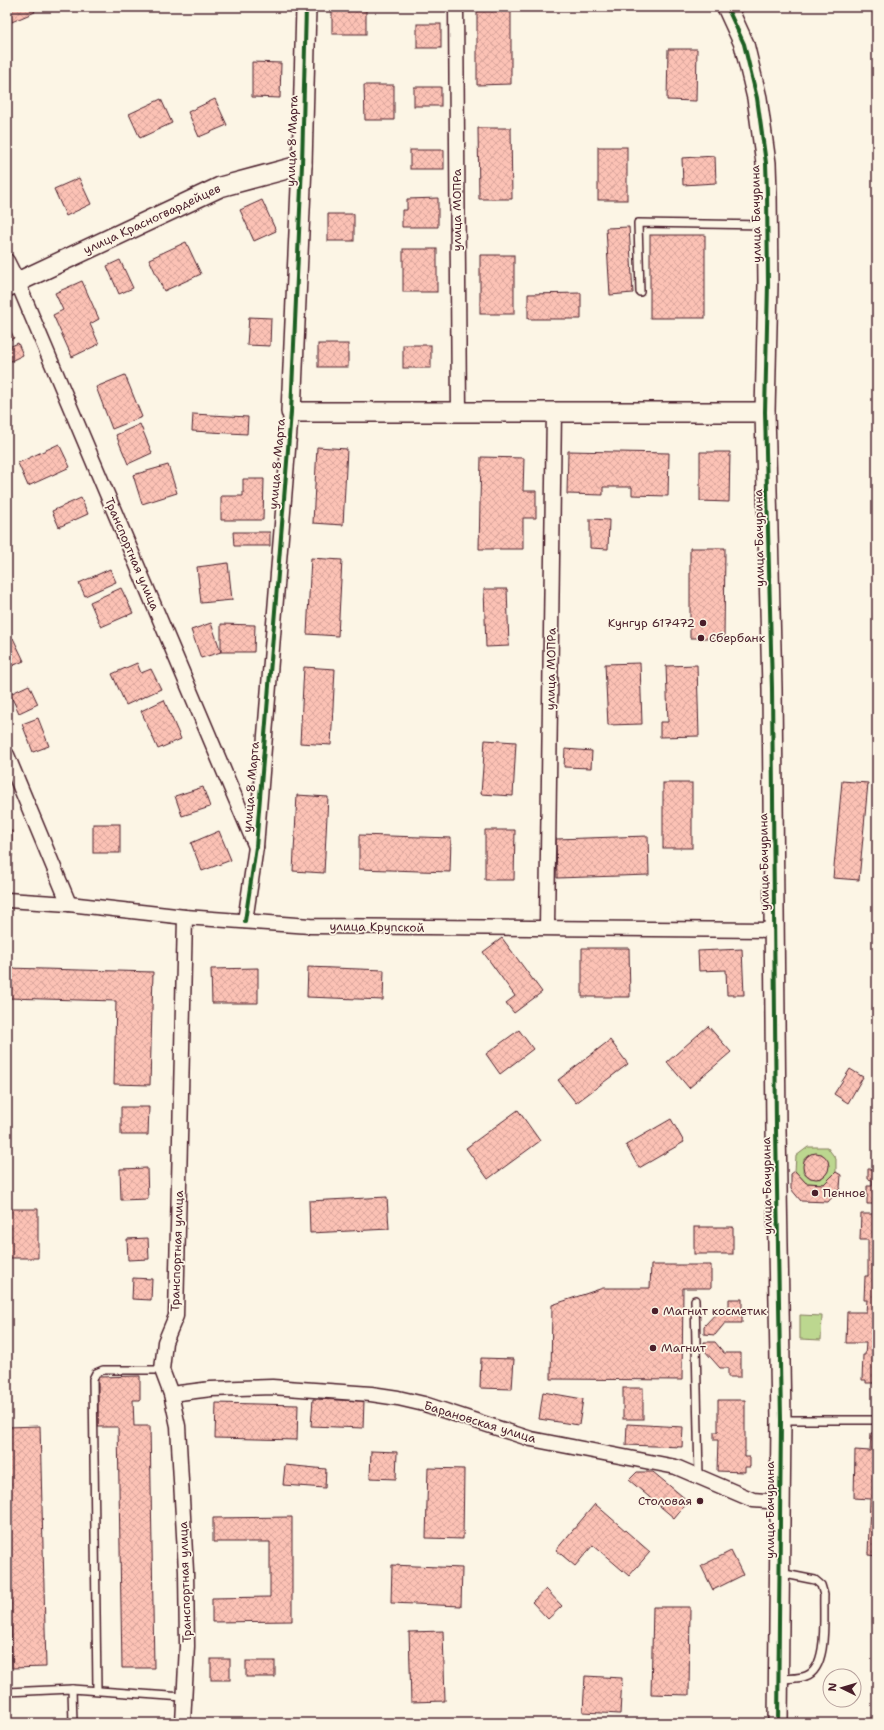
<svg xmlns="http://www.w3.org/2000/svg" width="884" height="1730" font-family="'Shantell Sans',sans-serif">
<defs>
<pattern id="building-cross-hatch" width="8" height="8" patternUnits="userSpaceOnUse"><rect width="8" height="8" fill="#fcc2b5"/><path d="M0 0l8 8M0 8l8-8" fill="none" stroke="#daa69c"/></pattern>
</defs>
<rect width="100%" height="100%" fill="#fcf5e5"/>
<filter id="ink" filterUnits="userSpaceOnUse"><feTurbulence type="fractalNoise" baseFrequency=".025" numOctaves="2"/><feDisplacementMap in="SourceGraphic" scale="8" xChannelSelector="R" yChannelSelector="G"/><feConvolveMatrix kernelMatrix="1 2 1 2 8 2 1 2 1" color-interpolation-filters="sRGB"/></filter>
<g filter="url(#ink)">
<g fill="#bcd78f" stroke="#837b5d" fill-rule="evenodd">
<path d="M808 1147H827L836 1159V1172L824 1184 806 1183 795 1171 796 1156ZM811 1154H822L828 1161 827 1173 821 1179 810 1178 803 1172 804 1159Z"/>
<path d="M800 1315 822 1316 821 1340 800 1339Z"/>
</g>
<g fill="url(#building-cross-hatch)" stroke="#4a1f2b">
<path d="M7 7H32L35 12 7 24Z"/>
<rect x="332" y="7" width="34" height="27"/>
<path d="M477 8H511V84L477 85Z"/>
<rect x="417" y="24" width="24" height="24"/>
<path d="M668 49H697L696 101 667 100Z"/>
<path d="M252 62 281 63 280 98 252 97Z"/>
<path d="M364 85H394V120H365Z"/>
<rect x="414" y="87" width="27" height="19"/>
<path d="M161 99 172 123 140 138 129 114Z"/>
<path d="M215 99 227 125 199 137 188 112Z"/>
<path d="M478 128H511L512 199H479Z"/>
<rect x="598" y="147" width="29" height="53"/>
<rect x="410" y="150" width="34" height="19"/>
<path d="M715 156 716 183 683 185 682 158Z"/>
<path d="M79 178 91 204 66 216 54 189Z"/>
<path d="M438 198V227H402V210H407V199Z"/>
<path d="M262 200 276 231 254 241 240 210Z"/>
<rect x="328" y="214" width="26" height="27"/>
<path d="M629 227 633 293 610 295 606 228Z"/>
<rect x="650" y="235" width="55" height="83"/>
<path d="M186 242 201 274 164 291 149 259Z"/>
<rect x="403" y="249" width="34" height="43"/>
<rect x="480" y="255" width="34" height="59"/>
<path d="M120 260 133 288 119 294 107 266Z"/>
<path d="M82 281 99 319 90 324 99 344 72 357 53 315 63 310 55 293Z"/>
<path d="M581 293V319H528V294Z"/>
<path d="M249 317 271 318 270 346 247 345Z"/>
<path d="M7 324 14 338 7 341Z"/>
<path d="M18 343 23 355 7 363V348Z"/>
<rect x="318" y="344" width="30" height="23"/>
<rect x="403" y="345" width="28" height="23"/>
<path d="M125 375 142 417 112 429 96 387Z"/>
<path d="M193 414 248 417 247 434 192 431Z"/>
<path d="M140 424 152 453 128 464 116 435Z"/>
<path d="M59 444 70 467 28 486 18 463Z"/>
<path d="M317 447 347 449 343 525 313 523Z"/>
<path d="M568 451 669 453 668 496 632 495V487H603V495L567 494Z"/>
<path d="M700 452H730L729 502 700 501Z"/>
<path d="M481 457 524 458 523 491H536V518H523V549H479Z"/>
<path d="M168 465 177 493 142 504 133 475Z"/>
<path d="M243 479H264L263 520H221V496H243Z"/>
<path d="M81 498 88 514 59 527 52 511Z"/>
<path d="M590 519 609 520 608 549 590 548Z"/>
<path d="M233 532H270V546H234Z"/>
<path d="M690 548H725L724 638H690Z"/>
<path d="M311 558 342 560 338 636 307 634Z"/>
<path d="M228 563 232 600 201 603 197 567Z"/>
<path d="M110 569 116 582 85 596 79 583Z"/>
<path d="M121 588 133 613 101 627 90 602Z"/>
<path d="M484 589H507L509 646 486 647Z"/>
<path d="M211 623 221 652 201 658 191 630Z"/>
<path d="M221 624 255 625 254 652H221Z"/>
<path d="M13 638 24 661 7 668V641Z"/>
<path d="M137 663 141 673 151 669 161 689 126 705 112 674Z"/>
<path d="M640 663 642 724 608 725 605 664Z"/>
<path d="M697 665 699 736 660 737V722H668L666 666Z"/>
<path d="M304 667 335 669 331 745 300 743Z"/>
<path d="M29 685 38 704 19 713 10 694Z"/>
<path d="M164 700 181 739 158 749 141 711Z"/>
<path d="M38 718 49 746 33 752 22 724Z"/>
<path d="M485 740 516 742 513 796 481 794Z"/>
<path d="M565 749 592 751 591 768 564 767Z"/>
<path d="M842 781 868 783 859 880 833 878Z"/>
<rect x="663" y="783" width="29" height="65"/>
<path d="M203 787 210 807 182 816 175 796Z"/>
<path d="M297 795 328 797 324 873 293 871Z"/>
<rect x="93" y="824" width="27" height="29"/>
<path d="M485 830H515L514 880H485Z"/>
<rect x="7" y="831" width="5" height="25"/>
<path d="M219 831 231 860 202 871 191 843Z"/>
<path d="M359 835 451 838 450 872 359 869Z"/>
<path d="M648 836 649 875 557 878 556 839Z"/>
<path d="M502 938 542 992 514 1013 506 1003 515 996 483 952Z"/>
<path d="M582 948H629L630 997H582Z"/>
<path d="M742 949 744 995H727L726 970 699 971 698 951Z"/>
<path d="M308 967 384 970 383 1000 307 997Z"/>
<path d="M7 968 153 972 150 1085 114 1084 116 1001 7 998Z"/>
<path d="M258 968V1003H212L211 969Z"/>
<path d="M708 1026 731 1052 689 1088 667 1062Z"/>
<path d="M519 1030 533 1049 500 1074 486 1054Z"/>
<path d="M610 1040 628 1064 576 1103 558 1080Z"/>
<path d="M850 1069 863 1077 848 1103 834 1094Z"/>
<path d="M121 1107H149L148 1135H121Z"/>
<path d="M518 1110 540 1141 488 1179 466 1148Z"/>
<path d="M671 1119 684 1142 639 1168 626 1145Z"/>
<circle cx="816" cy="1166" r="13"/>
<path d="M147 1168 148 1199 121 1200 120 1169Z"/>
<path d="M868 1169H877V1204H867V1186H872V1180L868 1179Z"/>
<path d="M795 1171 806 1183 824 1184 836 1172 841 1175 840 1188 828 1202 801 1201 791 1189V1174Z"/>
<path d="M7 1195H9V1209H38V1258H7V1260Z"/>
<path d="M387 1197 389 1229 310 1233 309 1201Z"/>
<path d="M861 1214H877V1383H866V1380H862L863 1355H865L866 1343H846L847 1312H866L867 1300H864L865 1276H868V1240H860Z"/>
<rect x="694" y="1227" width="39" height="27"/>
<path d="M148 1238 149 1259 128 1260 127 1239Z"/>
<path d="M651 1265H711V1288H683L682 1380 551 1379 552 1305 603 1288H650Z"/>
<path d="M133 1278 152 1279 151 1300 132 1299Z"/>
<path d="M729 1299H742V1323H725L715 1335 704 1334V1326L721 1308H729Z"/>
<path d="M704 1342H715L724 1353H741V1377H728V1368H720L704 1350Z"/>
<path d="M481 1358 514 1359 512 1389 480 1388Z"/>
<path d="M140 1376V1400H133L134 1426H150L154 1668H122L118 1427H98V1377Z"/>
<rect x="623" y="1388" width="20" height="31"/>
<path d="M543 1392 583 1399 579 1425 539 1419Z"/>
<path d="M313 1399 364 1401 363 1428 311 1426Z"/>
<path d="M718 1400H745V1457H750V1467H745V1472L717 1471 718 1440H714V1432H718Z"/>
<path d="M216 1403 298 1405 297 1440 215 1438Z"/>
<path d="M627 1424 683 1427 682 1447 626 1445Z"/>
<path d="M40 1426 46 1667 12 1668 7 1427Z"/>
<path d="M871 1433H877V1556L868 1555 870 1499 854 1498 855 1450 870 1451Z"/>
<path d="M371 1451 397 1452 396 1479 370 1478Z"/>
<path d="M285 1465 326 1469 325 1488 283 1485Z"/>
<path d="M428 1468 464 1469 463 1539 426 1538Z"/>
<path d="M637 1472H653L688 1501 674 1518 629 1480Z"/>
<path d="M595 1504 650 1552 629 1576 593 1545 575 1566 556 1550Z"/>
<path d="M292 1517V1621L212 1622V1598L270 1597V1542H213V1518Z"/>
<path d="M731 1551 743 1575 713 1590 701 1566Z"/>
<path d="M392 1565 462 1568 461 1606 391 1603Z"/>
<path d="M546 1589 562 1606 548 1619 532 1602Z"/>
<path d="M653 1607H690L689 1695 651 1694Z"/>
<path d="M443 1631 445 1701 411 1702 409 1632Z"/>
<rect x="211" y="1659" width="19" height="21"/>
<rect x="246" y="1661" width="29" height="16"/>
<path d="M585 1676 622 1678 620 1714 583 1712Z"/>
</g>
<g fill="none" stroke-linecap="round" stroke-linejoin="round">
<g stroke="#4a1f2b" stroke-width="10">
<g id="lane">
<path d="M640 292 638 223 767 225"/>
<path d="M695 1300 699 1477"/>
<path d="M781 1420H877"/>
<path d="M778 1680C787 1678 798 1679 806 1676 829 1668 823 1614 824 1595L821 1585 815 1580 780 1573"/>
<path d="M72 1689 73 1723"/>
<path d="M97 1690 93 1379 96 1373 103 1370H162"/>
<path d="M7 1692 72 1689 183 1697"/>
</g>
</g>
<g stroke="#4a1f2b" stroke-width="17">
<g id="street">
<path d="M456 7 459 413"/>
<path d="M7 261 17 281 256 847"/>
<path d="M7 755 69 904"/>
<path d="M7 900 69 904 185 917 310 926 775 930"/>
<path d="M245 921 256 847 291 412"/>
<path d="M547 927 554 410"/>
<path d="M171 1394 211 1389 272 1387 371 1394 398 1398 424 1404 531 1439 676 1467 753 1500 780 1502"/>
<path d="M183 1723 187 1646 186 1571 178 1426 171 1394 162 1370 165 1342 176 1316 185 917"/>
</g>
</g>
<g stroke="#4a1f2b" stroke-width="22">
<g id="secondary">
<path d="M306 7 302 165 291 412H765"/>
<path d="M727 7 744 44 757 98 766 163 767 193 768 284 765 412 772 688 776 1129 781 1420 778 1723"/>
<path d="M7 287 220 187 302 165"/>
</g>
</g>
<use href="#lane" stroke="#fcf5e5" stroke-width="7"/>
<use href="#street" stroke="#fcf5e5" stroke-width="14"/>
<use href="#secondary" stroke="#fcf5e5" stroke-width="19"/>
<g stroke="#fcf5e5" stroke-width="6">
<g id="cycleway">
<path d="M727 7 744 44 757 98 766 163 767 193 768 284 765 412 772 688 776 1129 781 1420 778 1723"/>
<path d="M245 921 256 847 291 412 302 165 306 7"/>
</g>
</g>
<use href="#cycleway" stroke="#1b5e20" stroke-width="4"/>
</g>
</g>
<g fill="#4a1f2b" stroke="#fcf5e5" stroke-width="1.5">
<circle cx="703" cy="623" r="4"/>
<circle cx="701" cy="638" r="4"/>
<circle cx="815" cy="1193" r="4"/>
<circle cx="655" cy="1311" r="4"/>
<circle cx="653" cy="1348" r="4"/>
<circle cx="700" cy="1501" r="4"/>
</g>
<g text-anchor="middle" stroke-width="3.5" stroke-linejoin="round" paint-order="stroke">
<g font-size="12" fill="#4a1f2b" stroke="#fcf5e5">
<text transform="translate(292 141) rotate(-88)" y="4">улица 8 Марта</text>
<text transform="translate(457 210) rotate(-90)" y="4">улица МОПРа</text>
<text transform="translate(756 214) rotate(-91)" y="4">улица Бачурина</text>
<text transform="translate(152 219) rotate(-25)" y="4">улица Красногвардейцев</text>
<text transform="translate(277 464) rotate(-85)" y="4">улица 8 Марта</text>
<text transform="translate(759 538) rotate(-91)" y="4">улица Бачурина</text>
<text transform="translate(132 554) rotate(67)" y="4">Транспортная улица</text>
<text transform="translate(551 669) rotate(-89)" y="4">улица МОПРа</text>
<text transform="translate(251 787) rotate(-85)" y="4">улица 8 Марта</text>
<text transform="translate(764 862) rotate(-91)" y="4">улица Бачурина</text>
<text transform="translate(377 927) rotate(1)" y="4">улица Крупской</text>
<text transform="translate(767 1186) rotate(-91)" y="4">улица Бачурина</text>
<text transform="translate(177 1251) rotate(-88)" y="4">Транспортная улица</text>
<text transform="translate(480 1422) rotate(17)" y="4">Барановская улица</text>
<text transform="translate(770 1510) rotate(-90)" y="4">улица Бачурина</text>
<text transform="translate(185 1582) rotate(-92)" y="4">Транспортная улица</text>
</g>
<g font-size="12" fill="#4a1f2b" stroke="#fcf5e5" text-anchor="start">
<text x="695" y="627" text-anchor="end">Кунгур 617472</text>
<text x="709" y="642">Сбербанк</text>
<text x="823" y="1197">Пенное</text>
<text x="663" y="1315">Магнит косметик</text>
<text x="661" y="1352">Магнит</text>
<text x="692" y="1505" text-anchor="end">Столовая</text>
</g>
</g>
<rect width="884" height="1730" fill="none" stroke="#fcf5e5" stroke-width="24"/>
<rect x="12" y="12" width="860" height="1706" fill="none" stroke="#4a1f2b" stroke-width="1.5" filter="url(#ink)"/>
<g transform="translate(842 1688) rotate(275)"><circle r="19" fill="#fcf5e5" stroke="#b59f9b"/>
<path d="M0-3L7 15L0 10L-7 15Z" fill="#4a1f2b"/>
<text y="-6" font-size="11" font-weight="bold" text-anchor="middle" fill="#4a1f2b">N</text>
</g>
</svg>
